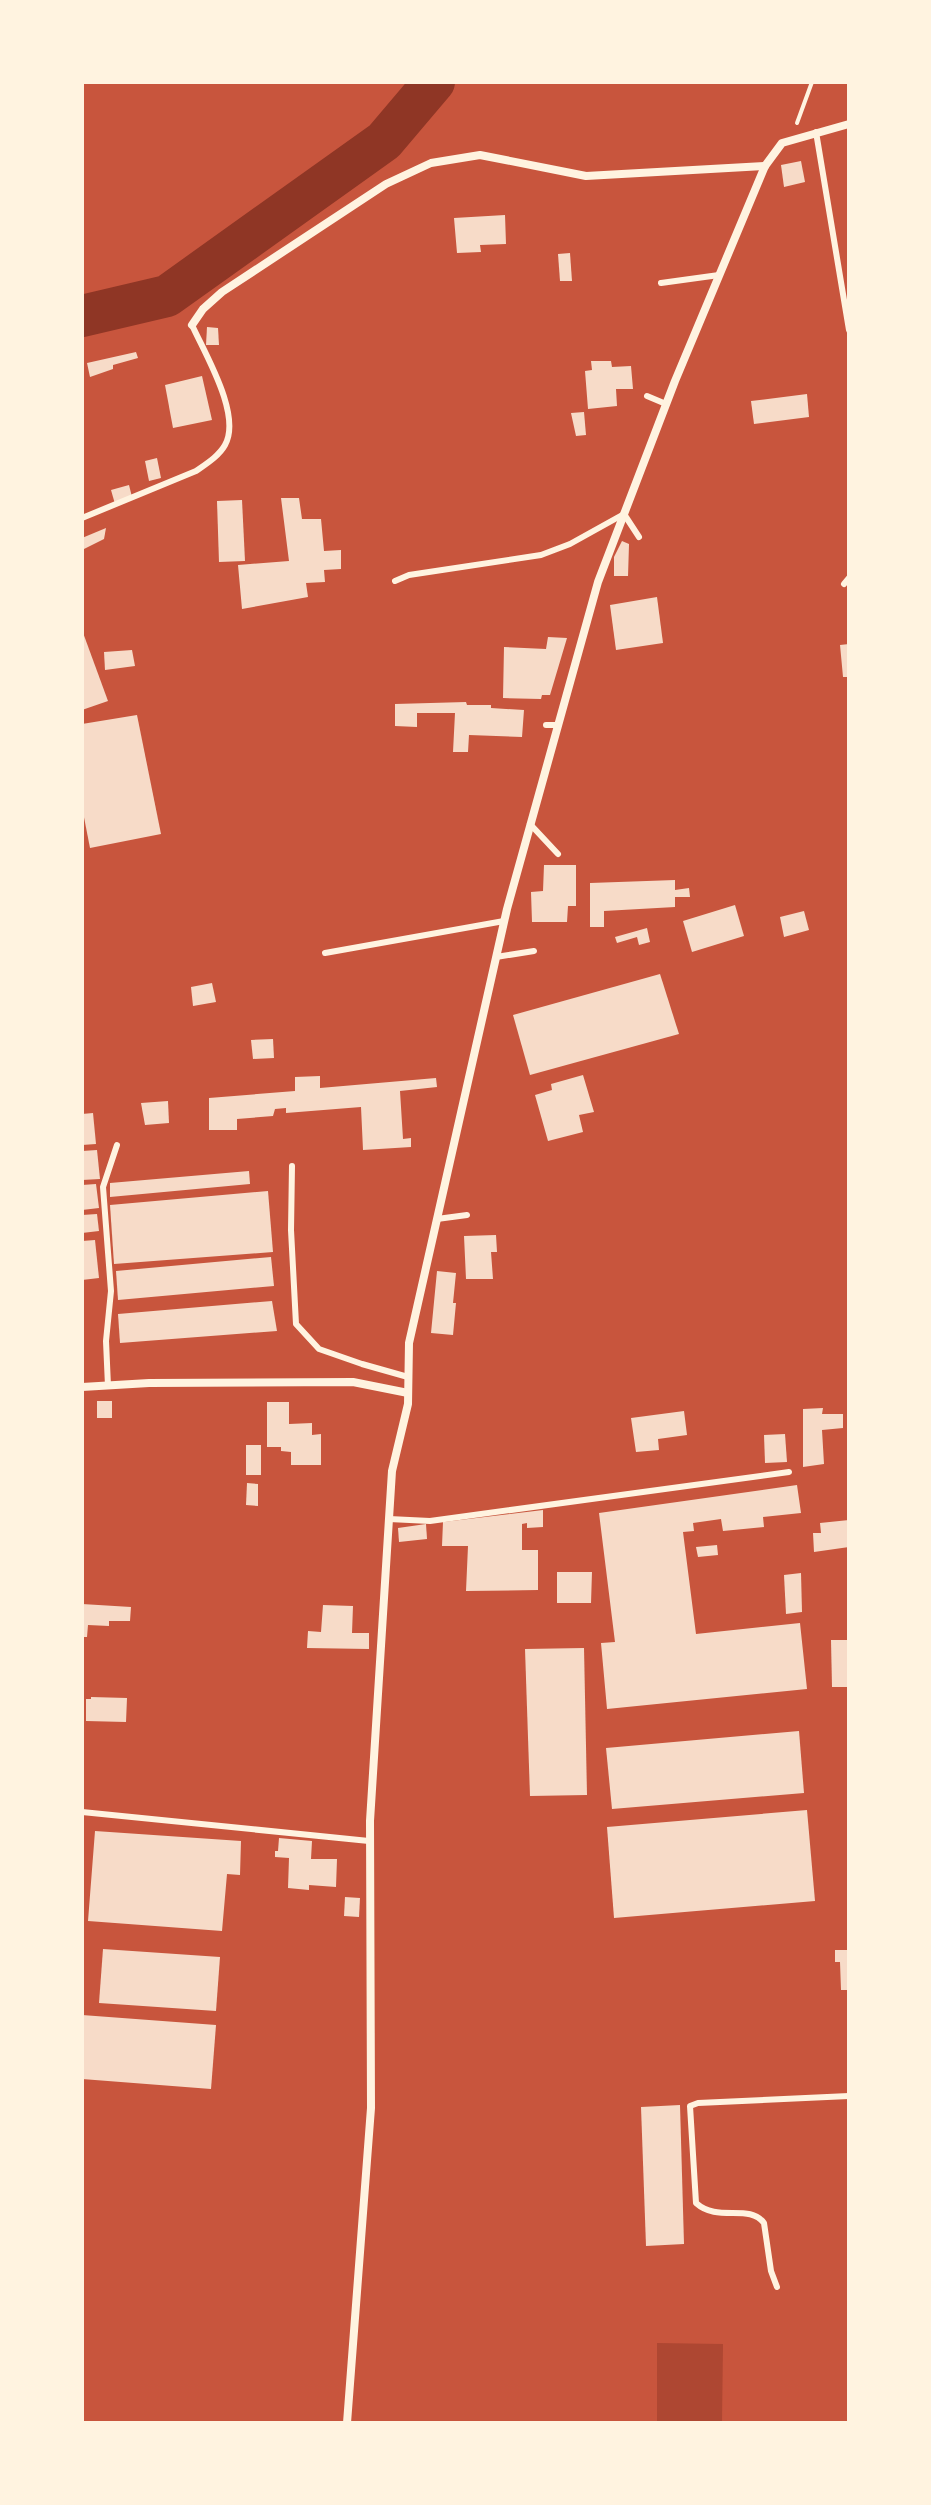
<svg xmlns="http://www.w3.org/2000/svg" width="931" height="2505" font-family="'Sofia Sans Condensed',sans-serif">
<rect width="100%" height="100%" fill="#c8553d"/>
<path fill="#ae4732" d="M657 2343 723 2344 722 2423H657Z"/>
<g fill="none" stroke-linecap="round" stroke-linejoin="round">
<path stroke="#8f3625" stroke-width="42" d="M82 316 167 296 384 141 434 82"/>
</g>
<g fill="#f7dbc8">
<path d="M801 161 805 182 784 187 781 165Z"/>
<path d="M505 215 506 244 480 245 481 252 457 253 454 218Z"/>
<path d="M570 253 572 281H560L558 254Z"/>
<path d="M207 327 218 328 219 345H206Z"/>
<path d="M136 352 138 358 113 365V369L90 377 87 363Z"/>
<path d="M591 361H611L612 367 631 366 633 389H616L617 406 588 409 585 371 592 370Z"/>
<path d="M202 376 212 420 173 428 165 385Z"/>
<path d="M807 394 809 417 754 424 751 401Z"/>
<path d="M584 412 586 435 576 436 571 413Z"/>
<path d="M157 458 161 478 149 481 145 461Z"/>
<path d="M129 485 132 497 115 504 111 490Z"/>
<path d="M281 498H299L302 519H321L324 551 341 550V569L324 570 325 582 306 583 308 597 242 609 238 565 289 561Z"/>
<path d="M242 500 245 561 219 562 217 501Z"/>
<path d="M106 528 104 539 82 550V538Z"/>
<path d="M622 541 629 544 628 576H614V557Z"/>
<path d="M657 597 663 643 616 650 610 605Z"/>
<path d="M82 630 108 701 82 710Z"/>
<path d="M548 637 567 638 550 695H542L541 699 503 698 504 647 546 649Z"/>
<path d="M849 644V677H843L840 645Z"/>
<path d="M132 650 135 666 105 670 104 652Z"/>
<path d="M466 702 467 705H491V708L524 710 522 737 469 735 468 752H453L455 713H417V727L395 726V704Z"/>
<path d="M137 715 161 834 90 848 82 807V724Z"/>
<path d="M544 865H576V906H568L567 922H532L531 892 543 891Z"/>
<path d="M675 880V890L689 888 690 897H675V907L604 911V927H590V883Z"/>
<path d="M735 905 744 936 692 952 683 921Z"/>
<path d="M804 911 809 930 784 937 780 917Z"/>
<path d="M647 928 650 942 639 945 637 937 617 943 615 937Z"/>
<path d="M660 974 679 1034 530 1075 513 1015Z"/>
<path d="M212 983 216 1002 193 1006 191 987Z"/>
<path d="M273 1039 274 1058 253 1059 251 1040Z"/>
<path d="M583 1075 594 1112 579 1115 583 1132 548 1141 535 1095 552 1090 551 1084Z"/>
<path d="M320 1076V1088L436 1078 437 1087 400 1091 403 1139 411 1138V1147L363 1150 361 1107 286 1113V1108L275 1109 273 1116 237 1119V1130H209V1098L295 1091V1077Z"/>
<path d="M168 1101 169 1123 145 1125 141 1103Z"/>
<path d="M93 1113 96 1144 82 1145V1114Z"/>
<path d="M97 1150 100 1179 82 1180V1151Z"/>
<path d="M249 1171 250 1184 110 1197V1183Z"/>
<path d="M96 1184 99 1208 82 1210V1185Z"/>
<path d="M268 1191 273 1252 114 1264 110 1205Z"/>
<path d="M97 1214 99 1231 82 1233V1215Z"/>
<path d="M496 1235 497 1252H491L493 1279H466L464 1236Z"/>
<path d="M95 1240 99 1278 82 1280V1241Z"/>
<path d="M271 1257 274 1286 118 1300 116 1271Z"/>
<path d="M437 1271 456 1273 453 1303H456L453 1335 431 1333Z"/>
<path d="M272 1301 277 1331 120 1343 118 1314Z"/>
<rect x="97" y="1401" width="15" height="17"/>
<path d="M267 1402H289V1424L312 1423V1435L321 1434V1465H291V1452L281 1451V1447H267Z"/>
<path d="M823 1408 822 1414H843V1428L822 1430 824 1464 803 1467V1409Z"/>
<path d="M684 1411 687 1435 658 1439 659 1450 636 1452 631 1418Z"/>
<path d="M785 1434 787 1462 765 1463 764 1435Z"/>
<rect x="246" y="1445" width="15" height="30"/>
<path d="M247 1483 258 1484V1506L246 1505Z"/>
<path d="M797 1485 801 1513 763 1517 764 1527 723 1531 721 1519 693 1523 694 1531 683 1532 696 1634 800 1623 807 1689 607 1709 601 1643 615 1642 599 1513Z"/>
<path d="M543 1510V1527L527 1528V1523L522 1524V1550H538V1590L466 1591 468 1546H442L443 1522Z"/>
<path d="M849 1520V1547L814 1552 813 1533H821L820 1523Z"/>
<path d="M426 1524 427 1539 399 1542 398 1528Z"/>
<path d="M717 1545 718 1555 698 1557 696 1547Z"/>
<path d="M557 1572H592L591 1603H557Z"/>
<path d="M801 1573 802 1612 786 1614 784 1575Z"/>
<path d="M82 1604 131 1607 130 1621H109V1626L88 1625 87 1637H82Z"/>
<path d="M323 1605 353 1606 352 1633H369V1649L307 1648 308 1631 321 1632Z"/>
<path d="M831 1640H849V1687H832Z"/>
<path d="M584 1648 587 1795 530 1796 525 1649Z"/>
<path d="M91 1697 127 1698 126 1722 86 1721V1699H91Z"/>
<path d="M799 1731 804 1793 612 1809 606 1748Z"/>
<path d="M807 1810 815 1901 614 1918 607 1827Z"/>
<path d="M95 1831 241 1841 240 1875 227 1874 222 1931 88 1921Z"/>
<path d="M279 1838 312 1841 311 1859H337L336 1887 309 1885V1890L288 1888 289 1858 275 1857V1851H278Z"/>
<path d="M345 1897 360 1898 359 1917 344 1916Z"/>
<path d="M103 1949 220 1957 216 2011 99 2003Z"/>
<path d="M835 1950H849V1990H841L840 1962H835Z"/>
<path d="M82 2015 216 2025 211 2089 82 2079Z"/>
<path d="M680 2105 684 2244 646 2246 641 2107Z"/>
</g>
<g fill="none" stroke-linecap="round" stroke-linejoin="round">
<path stroke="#fff3e0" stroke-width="4" d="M797 123 812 82"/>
<g stroke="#fff3e0" stroke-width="6">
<path d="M816 132 849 330"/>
<path d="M661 283 719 275"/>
<path d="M647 396 666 404"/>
<path d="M82 518 196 471C206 464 219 456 225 445 242 415 205 354 192 325"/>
<path d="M395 581 409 575 541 555 570 544 624 514 639 537"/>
<path d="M844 584 849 578"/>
<path d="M546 725H557"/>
<path d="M530 824 558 854"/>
<path d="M325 953 504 921"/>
<path d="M496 957 534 951"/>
<path d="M292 1166 291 1230 296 1324 319 1349 362 1364 408 1377"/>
<path d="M437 1219 467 1215"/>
<path d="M108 1386 106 1341 111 1291 103 1187 117 1145"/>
<path d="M389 1519 430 1521 789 1472"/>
<path d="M82 1812 369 1841"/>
<path d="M777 2287 771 2271 764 2223C749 2203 718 2223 696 2203L690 2106 698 2103 849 2096"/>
</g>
<g stroke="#fff3e0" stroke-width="8">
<path d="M192 325 203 309 222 292 386 184 431 163 480 155 586 176 765 166"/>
<path d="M82 1387 149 1383 353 1382 408 1393"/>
<path d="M347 2423 371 2108 370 1821 392 1471 408 1404 409 1343 507 909 598 582 675 381 765 166 782 143 849 124"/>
</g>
</g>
<rect width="931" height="2505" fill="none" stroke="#fff3e0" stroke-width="168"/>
</svg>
